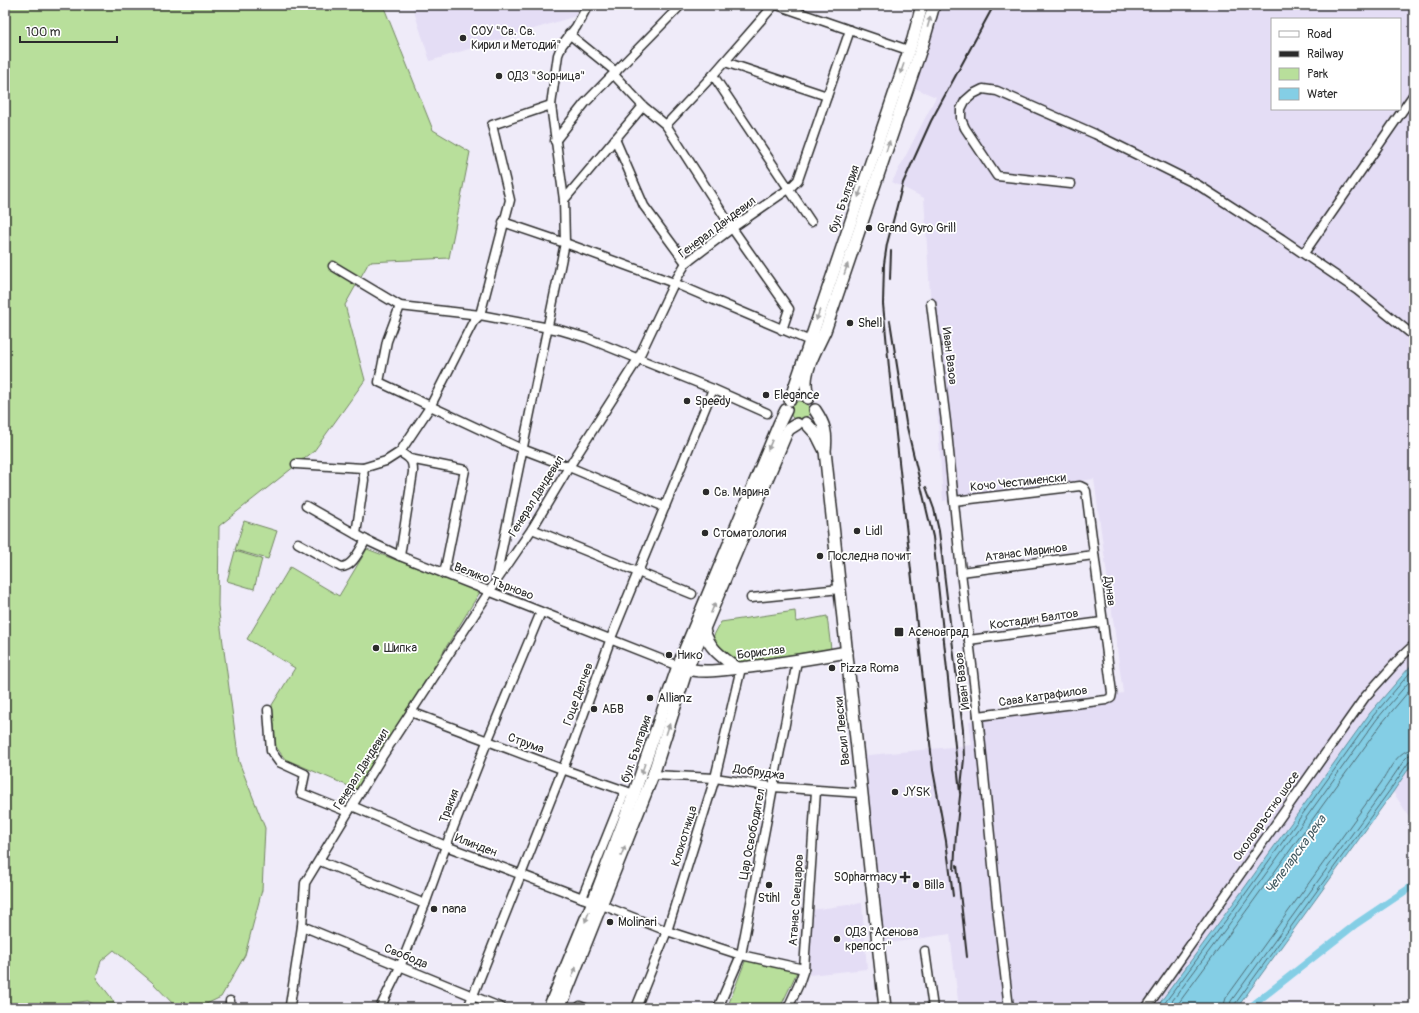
<svg xmlns="http://www.w3.org/2000/svg" width="1419" height="1013" font-family="Pangolin,sans-serif">
<rect width="100%" height="100%" fill="#efebf9"/>
<filter id="ink" filterUnits="userSpaceOnUse"><feTurbulence type="fractalNoise" baseFrequency=".025" numOctaves="2"/><feDisplacementMap in="SourceGraphic" scale="8" xChannelSelector="R" yChannelSelector="G"/><feConvolveMatrix kernelMatrix="1 2 1 2 8 2 1 2 1" color-interpolation-filters="sRGB"/></filter>
<g filter="url(#ink)">
<g fill="#e4ddf5" fill-rule="evenodd">
<path d="M412 5H579L576 16 430 61Z"/>
<path d="M939 5H1414V662L1370 713 1240 894 1156 1008H959L950 934 883 944 859 756 972 745 969 721 1123 693 1094 479 943 501 924 198 892 182 936 97 912 87ZM1272 19H1400V109H1272Z"/>
<path d="M1414 761V824L1393 792Z"/>
<path d="M862 903 867 969 809 975 811 910Z"/>
</g>
<g fill="#b8df9b" stroke="#728563">
<path d="M5 5H383L433 130 470 152 449 258 369 262 345 305 365 380 314 451 219 526 218 606 239 762 265 828 262 890 245 955 221 997 198 1008H177L152 982 114 950 101 961 96 978 110 996 117 1008H100L88 1001 20 1008H5Z"/>
<circle cx="800" cy="411" r="10"/>
<path d="M244 521 277 531 268 559 235 550Z"/>
<path d="M367 549 480 592 358 790 285 759 276 747 272 705 295 668 247 639 290 567 339 596Z"/>
<path d="M235 551 262 559 254 589 227 581Z"/>
<path d="M795 611 796 622 827 616 831 649 737 663 724 653 712 639 721 622Z"/>
<path d="M746 959 797 972 780 1008H727Z"/>
</g>
<path fill="#84cee5" stroke="#608d9b" d="M1414 662V761L1393 792 1237 1008H1156L1240 894 1370 713Z"/>
<g fill="none" stroke-linecap="round" stroke-linejoin="round">
<g stroke="#4f6c75" stroke-width="1">
<path d="M1161 1008 1243 897 1373 716 1414 668"/>
<path d="M1167 1008 1247 900 1377 719 1414 676"/>
<path d="M1175 1008 1252 903 1382 723 1414 685"/>
<path d="M1223 1008 1226 998 1381 783C1389 771 1398 749 1414 749"/>
<path d="M1229 1008 1231 1001 1386 787 1405 759 1409 755H1414"/>
<path d="M1234 1008 1235 1004 1390 790 1409 762 1414 760"/>
</g>
<path stroke="#84cee5" stroke-width="7" d="M1249 1008 1356 924 1414 885"/>
<g stroke="#2b2b2b" stroke-width="11">
<g id="minor">
<path d="M777 5 908 50"/>
<path d="M569 34 616 72"/>
<path d="M725 62 827 96"/>
<path d="M614 75 643 106 666 125 732 228 789 309 782 330"/>
<path d="M713 75 811 222"/>
<path d="M666 125 713 75 774 5"/>
<path d="M615 139 644 206 686 263"/>
<path d="M555 141 585 103 681 5"/>
<path d="M1071 184 997 176 965 128 961 119V109L965 101 973 94 983 89 997 91 1095 134 1198 185 1282 239 1357 290 1414 336"/>
<path d="M564 200 643 106"/>
<path d="M503 222 565 243 674 283 810 341"/>
<path d="M1304 253 1414 94"/>
<path d="M333 266 400 306 480 315 560 330 587 338 713 389 767 413"/>
<path d="M931 303 946 422 961 572 978 716 998 915 1009 1008"/>
<path d="M400 306 387 341 379 382 522 449 569 467 665 507"/>
<path d="M400 452C410 459 413 459 413 472L400 556"/>
<path d="M410 459 465 470 444 574"/>
<path d="M296 464 363 468 386 461 400 452 430 407 473 322 480 315 510 200 492 125 551 105"/>
<path d="M954 501 1080 486 1084 488 1086 491 1112 693 1111 698 1106 700 978 716"/>
<path d="M306 506 366 540 400 556 678 666"/>
<path d="M532 529 692 594"/>
<path d="M356 534 364 480 363 468"/>
<path d="M298 543 341 567C353 567 360 549 366 540"/>
<path d="M961 572 1094 555"/>
<path d="M496 578 565 243 564 200 551 105 558 55 562 45 576 27 588 5"/>
<path d="M751 598 840 589"/>
<path d="M969 640 1102 622"/>
<path d="M268 710 271 751 279 762 305 774 301 793 348 812"/>
<path d="M411 712 562 769 634 794"/>
<path d="M653 775 715 778 773 787 862 793"/>
<path d="M352 806 446 846 593 902"/>
<path d="M320 861 425 904"/>
<path d="M582 898 625 791"/>
<path d="M602 905 667 931 741 955 804 969"/>
<path d="M302 926 502 1008"/>
<path d="M925 951 933 1008"/>
<path d="M230 1001V1008"/>
<path d="M580 1006 585 1008"/>
<path d="M290 1008V1005L302 926 305 883 383 755 495 583 532 529 569 467 638 359 674 283 686 263 732 228 790 188 798 180 850 30"/>
<path d="M380 1008 400 967 425 904 446 846 487 742 541 612"/>
<path d="M468 1008 574 741 611 638 713 389"/>
<path d="M636 1008 667 931 715 778 741 668"/>
<path d="M718 1008 741 955 797 661"/>
<path d="M788 1008 799 984 804 969 816 791"/>
<path d="M1146 1008 1365 697 1403 655 1414 645"/>
</g>
</g>
<g stroke="#2b2b2b" stroke-width="14">
<g id="secondary">
<path d="M808 398C807 393 806 387 806 382 806 367 818 346 825 331L923 43 934 5"/>
<path d="M790 400 913 39 922 5"/>
<path d="M815 410C825 425 827 433 825 451L885 1008"/>
<path d="M806 423 817 435 824 449"/>
<path d="M704 630C709 649 722 657 737 668"/>
<path d="M681 667C702 675 727 669 749 667 782 663 814 658 847 652"/>
<path d="M549 1008 594 899 634 794 678 666 779 424 786 410"/>
<path d="M560 1008 653 775 687 669 786 434 789 429 797 424"/>
</g>
</g>
<use href="#minor" stroke="#fff" stroke-width="8"/>
<use href="#secondary" stroke="#fff" stroke-width="11"/>
<g stroke="#2b2b2b" stroke-width="2">
<path d="M890 279 891 251"/>
<path d="M890 321 906 423 933 537 960 793"/>
<path d="M926 487 934 509 939 531 963 730 964 759 956 833 954 870"/>
<path d="M957 865 967 957"/>
<path d="M953 896 946 841 933 770 891 389 883 304 884 264 887 244 903 183 931 121 994 5"/>
</g>
</g>
<defs><path id="oneway-solid" d="M-6-.8H1V-3.2L6.5 0L1 3.2V.8H-6Z"/></defs>
<g fill="#a0a0a0">
<use href="#oneway-solid" transform="translate(929 22) rotate(-74)"/>
<use href="#oneway-solid" transform="translate(902 69) rotate(109)"/>
<use href="#oneway-solid" transform="translate(888 146) rotate(-71)"/>
<use href="#oneway-solid" transform="translate(860 192) rotate(109)"/>
<use href="#oneway-solid" transform="translate(846 269) rotate(-71)"/>
<use href="#oneway-solid" transform="translate(818 315) rotate(109)"/>
<use href="#oneway-solid" transform="translate(770 445) rotate(113)"/>
<use href="#oneway-solid" transform="translate(713 608) rotate(-67)"/>
<use href="#oneway-solid" transform="translate(668 729) rotate(-72)"/>
<use href="#oneway-solid" transform="translate(643 769) rotate(109)"/>
<use href="#oneway-solid" transform="translate(623 851) rotate(-69)"/>
<use href="#oneway-solid" transform="translate(587 917) rotate(112)"/>
<use href="#oneway-solid" transform="translate(574 972) rotate(-68)"/>
</g>
</g>
<g fill="#2b2b2b" stroke="#fff" stroke-width="1.5">
<circle cx="463" cy="38" r="4"/>
<circle cx="499" cy="76" r="4"/>
<circle cx="869" cy="228" r="4"/>
<circle cx="850" cy="323" r="4"/>
<circle cx="766" cy="395" r="4"/>
<circle cx="687" cy="401" r="4"/>
<circle cx="706" cy="492" r="4"/>
<circle cx="857" cy="531" r="4"/>
<circle cx="705" cy="533" r="4"/>
<circle cx="820" cy="556" r="4"/>
<rect x="894" y="627" width="10" height="10" rx="2"/>
<circle cx="376" cy="648" r="4"/>
<circle cx="669" cy="655" r="4"/>
<circle cx="832" cy="668" r="4"/>
<circle cx="650" cy="698" r="4"/>
<circle cx="594" cy="709" r="4"/>
<circle cx="895" cy="792" r="4"/>
<path d="M903 871h4v4h4v4h-4v4h-4v-4h-4v-4h4z"/>
<circle cx="769" cy="885" r="4"/>
<circle cx="916" cy="885" r="4"/>
<circle cx="434" cy="909" r="4"/>
<circle cx="610" cy="922" r="4"/>
<circle cx="837" cy="939" r="4"/>
</g>
<g text-anchor="middle" stroke-width="3.5" stroke-linejoin="round" paint-order="stroke">
<g font-size="12" fill="#2b2b2b" stroke="#fff" text-anchor="start">
<text x="471" y="35">СОУ "Св. Св.<tspan x="471" dy="14">Кирил и Методий"</tspan></text>
<text x="507" y="80">ОДЗ "Зорница"</text>
<text x="877" y="232">Grand Gyro Grill</text>
<text x="858" y="327">Shell</text>
<text x="774" y="399">Elegance</text>
<text x="695" y="405">Speedy</text>
<text x="714" y="496">Св. Марина</text>
<text x="865" y="535">Lidl</text>
<text x="713" y="537">Стоматология</text>
<text x="828" y="560">Последна почит</text>
<text x="908" y="636">Асеновград</text>
<text x="384" y="652">Шипка</text>
<text x="677" y="659">Нико</text>
<text x="840" y="672">Pizza Roma</text>
<text x="658" y="702">Allianz</text>
<text x="602" y="713">АБВ</text>
<text x="903" y="796">JYSK</text>
<text x="897" y="881" text-anchor="end">SOpharmacy</text>
<text x="924" y="889">Billa</text>
<text x="769" y="902" text-anchor="middle">Stihl</text>
<text x="442" y="913">nana</text>
<text x="618" y="926">Molinari</text>
<text x="845" y="936">ОДЗ "Асенова<tspan x="845" dy="14">крепост"</tspan></text>
</g>
<g font-size="12" fill="#2b2b2b" stroke="#fff">
<text transform="translate(844 199) rotate(-71)" y="4">бул. България</text>
<text transform="translate(717 227) rotate(-37)" y="4">Генерал Дандевил</text>
<text transform="translate(950 356) rotate(83)" y="4">Иван Вазов</text>
<text transform="translate(1018 482) rotate(-6)" y="4">Кочо Честименски</text>
<text transform="translate(536 496) rotate(-58)" y="4">Генерал Дандевил</text>
<text transform="translate(1026 552) rotate(-7)" y="4">Атанас Маринов</text>
<text transform="translate(494 581) rotate(21)" y="4">Велико Търново</text>
<text transform="translate(1110 591) rotate(83)" y="4">Дунав</text>
<text transform="translate(1034 619) rotate(-8)" y="4">Костадин Балтов</text>
<text transform="translate(761 652) rotate(-7)" y="4">Борислав</text>
<text transform="translate(962 681) rotate(-97)" y="4">Иван Вазов</text>
<text transform="translate(578 694) rotate(-70)" y="4">Гоце Делчев</text>
<text transform="translate(1043 696) rotate(-8)" y="4">Сава Катрафилов</text>
<text transform="translate(842 731) rotate(-96)" y="4">Васил Левски</text>
<text transform="translate(526 743) rotate(20)" y="4">Струма</text>
<text transform="translate(636 749) rotate(-71)" y="4">бул. България</text>
<text transform="translate(361 769) rotate(-58)" y="4">Генерал Дандевил</text>
<text transform="translate(759 772) rotate(8)" y="4">Добруджа</text>
<text transform="translate(449 806) rotate(-69)" y="4">Тракия</text>
<text transform="translate(1266 816) rotate(-55)" y="4">Околовръстно шосе</text>
<text transform="translate(752 834) rotate(-79)" y="4">Цар Освободител</text>
<text transform="translate(684 836) rotate(-73)" y="4">Клокотница</text>
<text transform="translate(476 845) rotate(21)" y="4">Илинден</text>
<text transform="translate(796 900) rotate(-86)" y="4">Атанас Свещаров</text>
<text transform="translate(406 956) rotate(22)" y="4">Свобода</text>
</g>
<g font-size="13" font-style="italic" fill="#465c63" stroke="#fff">
<text transform="translate(1295 854) rotate(-54)" y="5">Чепеларска река</text>
</g>
</g>
<rect width="1419" height="1013" fill="none" stroke="#fff" stroke-width="20"/>
<rect x="10" y="10" width="1399" height="993" fill="none" stroke="#2b2b2b" stroke-width="1.5" filter="url(#ink)"/>
<rect x="1271" y="18" width="130" height="92" fill="#ffffff" stroke="#aaaaaa"/>
<rect x="1279" y="31" width="20" height="6" fill="#ffffff" stroke="#aaaaaa"/>
<text x="1307" y="38" font-size="12" fill="#2b2b2b">Road</text>
<rect x="1279" y="51" width="20" height="6" fill="#2b2b2b" stroke="#aaaaaa"/>
<text x="1307" y="58" font-size="12" fill="#2b2b2b">Railway</text>
<rect x="1279" y="68" width="20" height="12" fill="#b8df9b" stroke="#aaaaaa"/>
<text x="1307" y="78" font-size="12" fill="#2b2b2b">Park</text>
<rect x="1279" y="88" width="20" height="12" fill="#84cee5" stroke="#aaaaaa"/>
<text x="1307" y="98" font-size="12" fill="#2b2b2b">Water</text>
<path d="M20 36v6h97v-6" fill="none" stroke="#2b2b2b" stroke-width="2"/>
<text x="26" y="36" font-size="12" fill="#2b2b2b" stroke="#ffffff" stroke-width="3" paint-order="stroke">100 m</text>
</svg>
